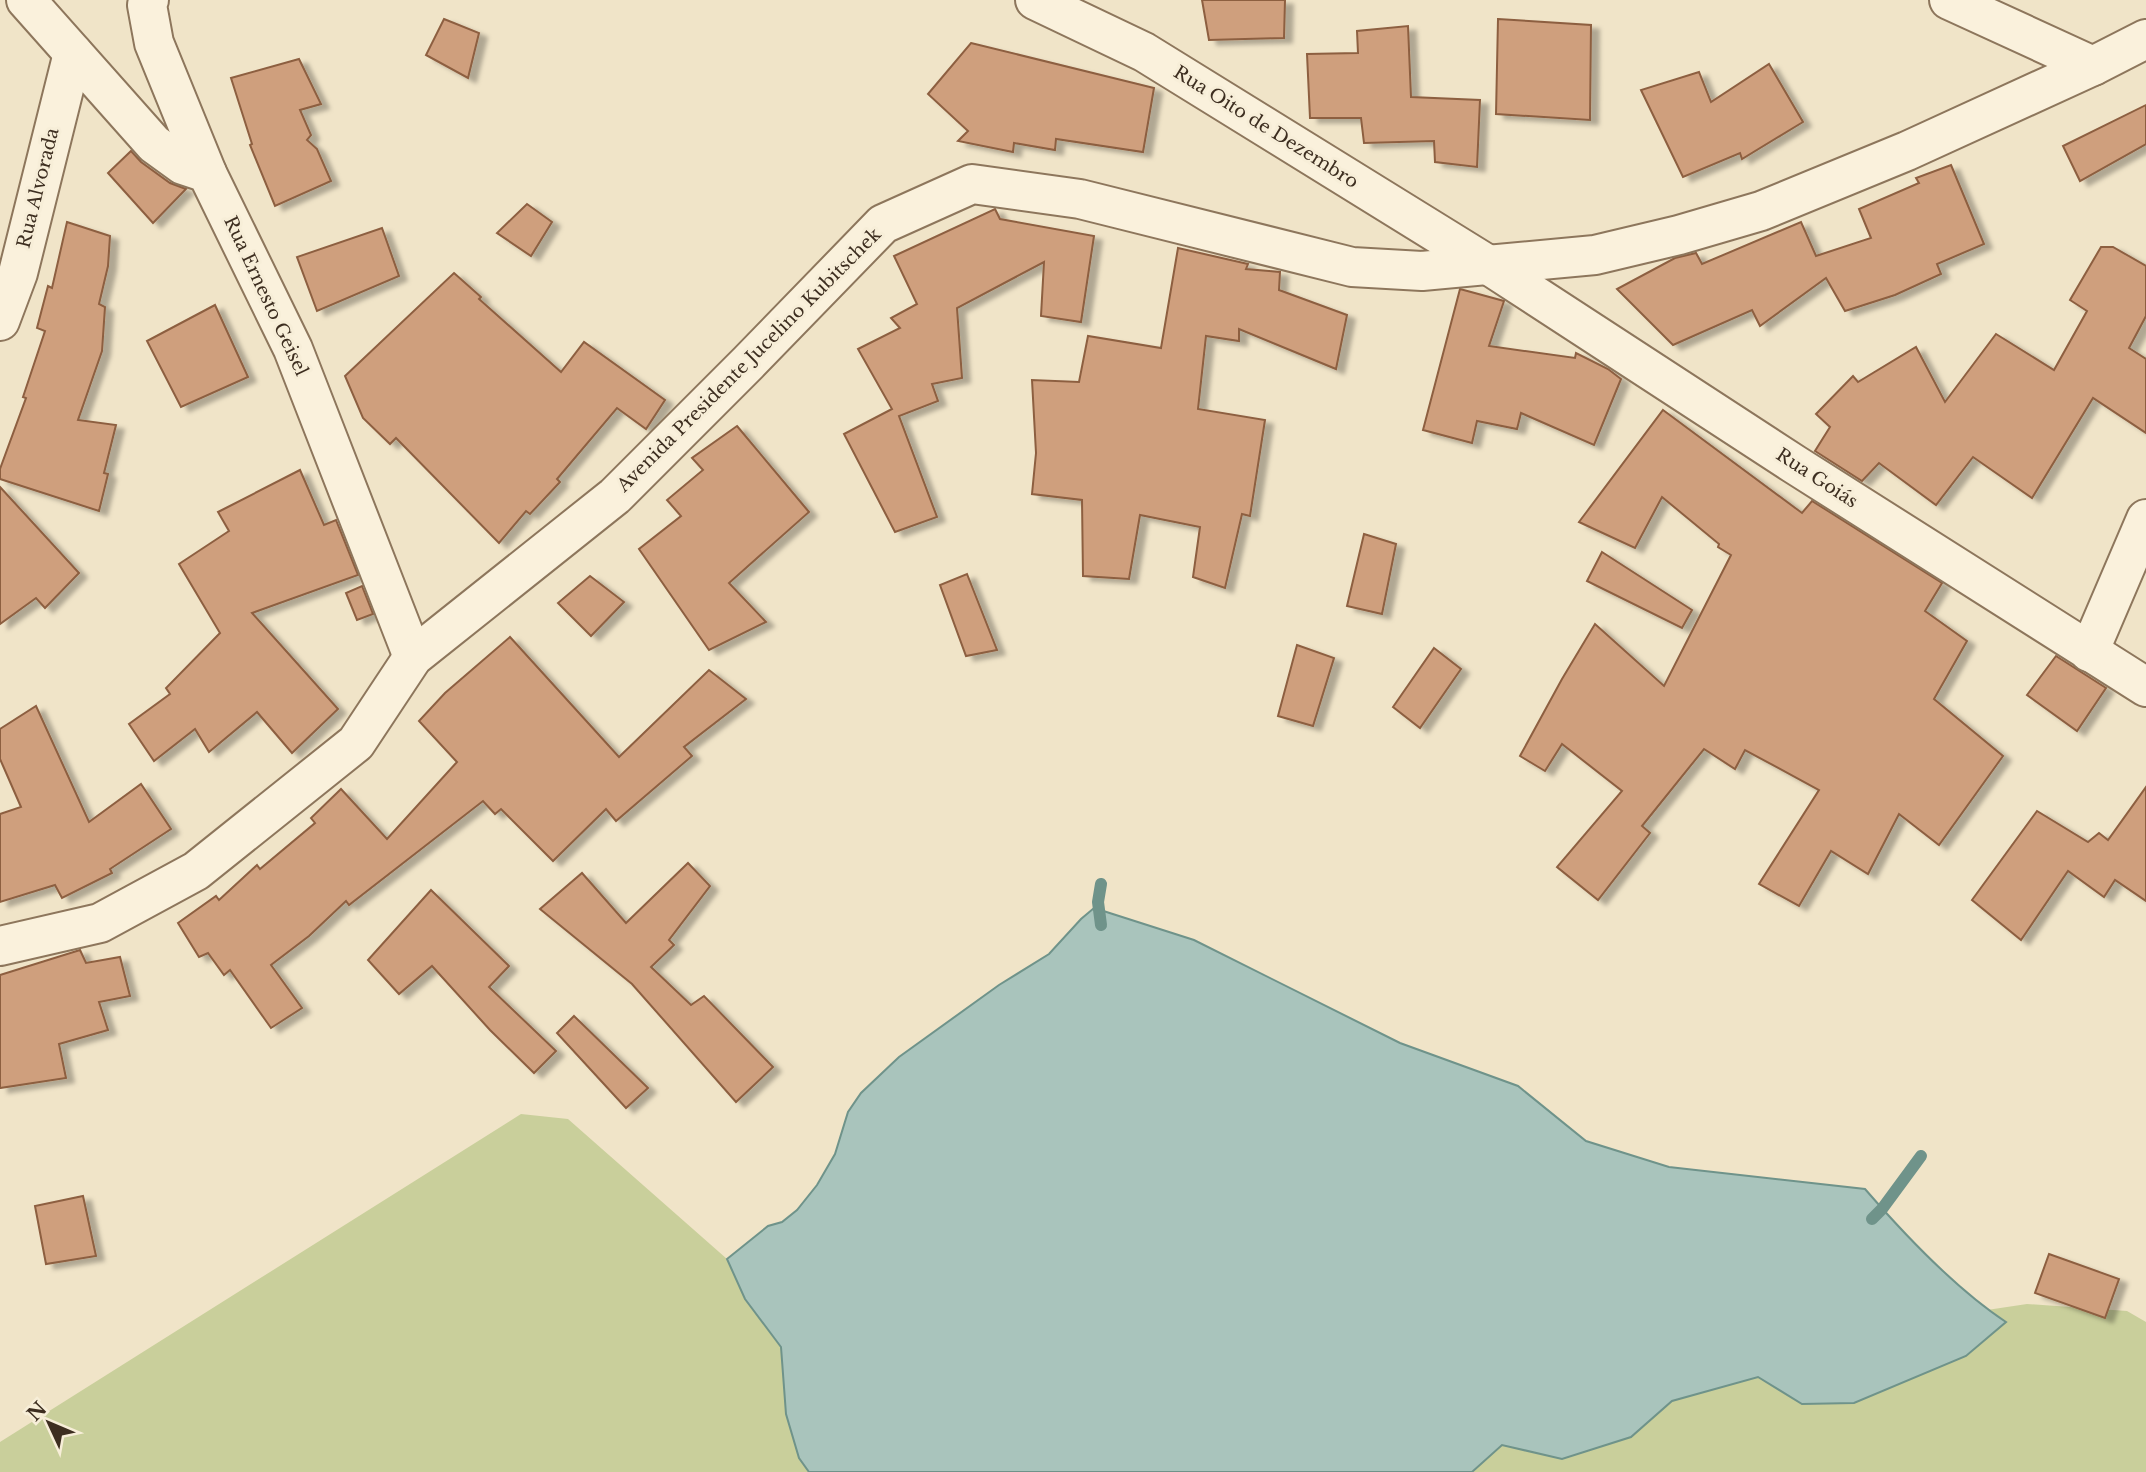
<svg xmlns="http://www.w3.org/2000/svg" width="2146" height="1472" font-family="'Libre Baskerville',serif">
<defs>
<filter id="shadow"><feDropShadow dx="8" dy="4.5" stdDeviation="2" flood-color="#0004"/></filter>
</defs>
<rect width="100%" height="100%" fill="#f0e4c8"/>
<g fill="#c9cf9b">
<path d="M521 1114 568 1119 727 1259 745 1299 781 1347 786 1414 799 1458 809 1472H0V1442Z"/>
<path d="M2027 1304 2127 1311 2146 1322V1472H1472L1502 1445 1562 1459 1630 1437 1672 1401 1758 1376 1802 1404 2005 1323 1987 1310Z"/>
</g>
<path fill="#a9c4bc" stroke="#6f938a" stroke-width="2" d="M1094 908 1194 940 1400 1043 1518 1086 1586 1141 1669 1167 1865 1189C1904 1234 1956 1289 2006 1322L1966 1356 1854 1403 1802 1404 1758 1377 1672 1401 1631 1437 1562 1459 1502 1445 1472 1472H809L799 1458 786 1414 781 1347 745 1299 727 1259 768 1226 782 1222 797 1210 817 1185 835 1154 848 1112 861 1093 899 1057 999 985 1049 954 1081 919Z"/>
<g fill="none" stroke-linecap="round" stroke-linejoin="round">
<g stroke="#6f938a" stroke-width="12">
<path d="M1101 884 1098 902 1101 925"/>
<path d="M1872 1219 1882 1209 1921 1156"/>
</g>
</g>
<g fill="#cf9f7d" stroke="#8d5f41" stroke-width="2" filter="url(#shadow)">
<path d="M1202 0H1285L1284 38 1209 40Z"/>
<path d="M444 19 479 33 468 78 426 55Z"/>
<path d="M1498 19 1591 25 1590 120 1496 114Z"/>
<path d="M1408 26 1411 97 1480 100 1477 167 1435 162 1434 141 1364 143 1361 118H1310L1307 54 1358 53 1357 31Z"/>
<path d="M971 43 1154 88 1143 152 1056 139 1055 150 1014 143 1013 152 958 141 968 131 928 94Z"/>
<path d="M299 59 321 104 300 110 311 135 307 140 317 149 331 181 275 206 250 145 252 144 231 78Z"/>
<path d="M1769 64 1803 122 1742 159 1740 153 1683 177 1641 90 1699 72 1711 102Z"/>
<path d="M2146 105V144L2080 181 2063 146Z"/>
<path d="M131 151 141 162 170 183 186 189 153 223 108 173Z"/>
<path d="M1951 165 1984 244 1937 264 1941 274 1895 295 1845 311 1826 278 1760 326 1752 310 1673 345 1617 289 1675 258 1696 253 1702 264 1801 222 1816 256 1871 238 1859 209 1919 183 1916 178Z"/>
<path d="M527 204 552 222 531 256 497 233Z"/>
<path d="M995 209 1000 219 1094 236 1081 322 1041 316 1044 262 957 308 962 378 932 384 938 401 899 416 937 517 895 532 844 434 892 409 858 349 900 328 891 318 917 304 894 256Z"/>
<path d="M67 222 110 236 108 266 99 304 105 307 102 351 78 420 116 425 104 473 108 474 99 511 0 479V469L26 398 23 397 45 331 37 328 48 286 52 288Z"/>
<path d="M382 228 399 276 317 311 297 257Z"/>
<path d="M2101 247H2113L2146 266V316L2129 348 2146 359V433L2093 398 2032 498 1973 457 1936 505 1879 463 1862 481 1815 451 1830 427 1816 414 1853 376 1858 382 1916 347 1945 402 1996 334 2054 370 2087 311 2070 300Z"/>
<path d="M1178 248 1248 264 1246 269 1280 272 1279 290 1347 315 1336 369 1239 329V341L1206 336 1198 409 1265 420 1250 516 1242 514 1225 588 1193 577 1200 527 1140 515 1129 579 1083 576 1082 500 1032 494 1036 453 1032 380 1079 382 1088 336 1161 348Z"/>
<path d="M454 273 481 297 479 299 561 372 584 342 665 400 646 429 617 408 557 479 560 482 530 514 526 511 499 543 396 438 390 444 363 418 345 376Z"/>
<path d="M1460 289 1504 301 1489 346 1575 358 1576 353 1608 369 1621 379 1594 445 1521 413 1517 429 1477 421 1472 443 1423 430Z"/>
<path d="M215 305 248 377 181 407 147 341Z"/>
<path d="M1663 410 1802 513 1812 501 1942 583 1925 611 1967 641 1934 699 2003 756 1939 845 1899 814 1868 874 1831 851 1799 906 1759 884 1819 790 1745 750 1735 769 1704 749 1642 826 1650 833 1598 900 1557 867 1622 791 1562 744 1545 771 1520 756 1562 679 1595 624 1664 686 1731 555 1718 547 1719 544 1662 497 1635 548 1579 522Z"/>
<path d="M737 426 809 512 729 583 766 622 709 650 639 549 681 516 667 500 703 470 692 458Z"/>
<path d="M300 470 324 525 336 520 358 575 252 613 338 709 292 753 257 712 209 752 195 729 154 761 129 724 170 694 166 688 220 633 179 564 229 531 218 512Z"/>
<path d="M0 487 79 573 45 608 36 598 0 624Z"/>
<path d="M1364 534 1396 544 1382 614 1347 606Z"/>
<path d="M1602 552 1692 610 1682 628 1587 581Z"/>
<path d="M967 574 997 650 966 656 940 585Z"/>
<path d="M590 576 624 602 591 636 558 603Z"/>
<path d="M362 586 373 614 357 620 346 593Z"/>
<path d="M510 637 619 757 709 670 746 699 684 747 692 756 616 821 606 809 553 861 501 809 495 814 483 801 349 905 346 901 309 936 271 965 302 1008 271 1028 230 970 224 975 208 953 199 957 178 923 216 896 219 900 257 865 260 869 315 823 311 818 341 789 387 839 457 762 419 721 445 693Z"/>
<path d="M1297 645 1334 658 1313 726 1278 716Z"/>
<path d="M1434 648 1461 669 1420 728 1393 707Z"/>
<path d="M2056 656 2106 688 2077 731 2027 695Z"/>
<path d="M36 706 89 822 141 784 171 829 110 869 112 873 62 898 55 885 0 902V814L21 807 0 759V729Z"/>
<path d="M2146 787V901L2115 880 2104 897 2068 871 2021 940 1972 900 2037 811 2088 842 2099 833 2108 840Z"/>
<path d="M688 863 710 886 669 940 674 945 651 967 691 1005 704 996 773 1067 736 1102 632 984 540 909 582 873 626 923Z"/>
<path d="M431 890 509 966 489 987 556 1051 534 1073 490 1030 432 966 399 994 368 960Z"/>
<path d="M80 950 86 963 120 957 130 996 99 1002 108 1030 59 1044 66 1078 0 1088V975Z"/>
<path d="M574 1016 648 1088 626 1108 557 1033Z"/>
<path d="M83 1196 96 1256 46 1264 35 1206Z"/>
<path d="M2049 1254 2119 1279 2105 1318 2035 1293Z"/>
</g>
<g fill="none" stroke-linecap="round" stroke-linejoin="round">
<g stroke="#8d765c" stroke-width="42">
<g id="minor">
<path d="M26 0 154 144 183 165 207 173 293 349 413 657"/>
<path d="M149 0 147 5 154 43 207 173"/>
<path d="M1035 0 1144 52 1490 266 1794 464 2146 687"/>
<path d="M1949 0 2093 66"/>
<path d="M0 321 18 273 73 53"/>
<path d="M2089 652 2146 519"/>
<path d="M0 946 100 923 196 871 356 743 413 657 615 496 748 363 883 224 972 184 1080 199 1352 267 1422 271 1595 255 1679 235 1761 211 1907 151 2093 66 2146 39"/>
</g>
</g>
<use href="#minor" stroke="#faf1dc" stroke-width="38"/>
</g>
<g text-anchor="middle" stroke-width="6" stroke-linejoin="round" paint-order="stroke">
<g font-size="18" fill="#3d2e20" stroke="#f7eed8">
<text transform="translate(1266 127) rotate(32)" y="6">Rua Oito de Dezembro</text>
<text transform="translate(38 188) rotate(-76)" y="6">Rua Alvorada</text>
<text transform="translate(266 296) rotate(65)" y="6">Rua Ernesto Geisel</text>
<text transform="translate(749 360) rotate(-45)" y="6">Avenida Presidente Jucelino Kubitschek</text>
<text transform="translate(1817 478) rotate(33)" y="6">Rua Goiás</text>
</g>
</g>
<g transform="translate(49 1423) rotate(314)" stroke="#f7eed8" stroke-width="5" paint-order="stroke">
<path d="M0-5L12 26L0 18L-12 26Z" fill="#3d2e20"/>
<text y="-10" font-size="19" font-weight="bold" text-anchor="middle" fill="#3d2e20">N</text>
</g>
</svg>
